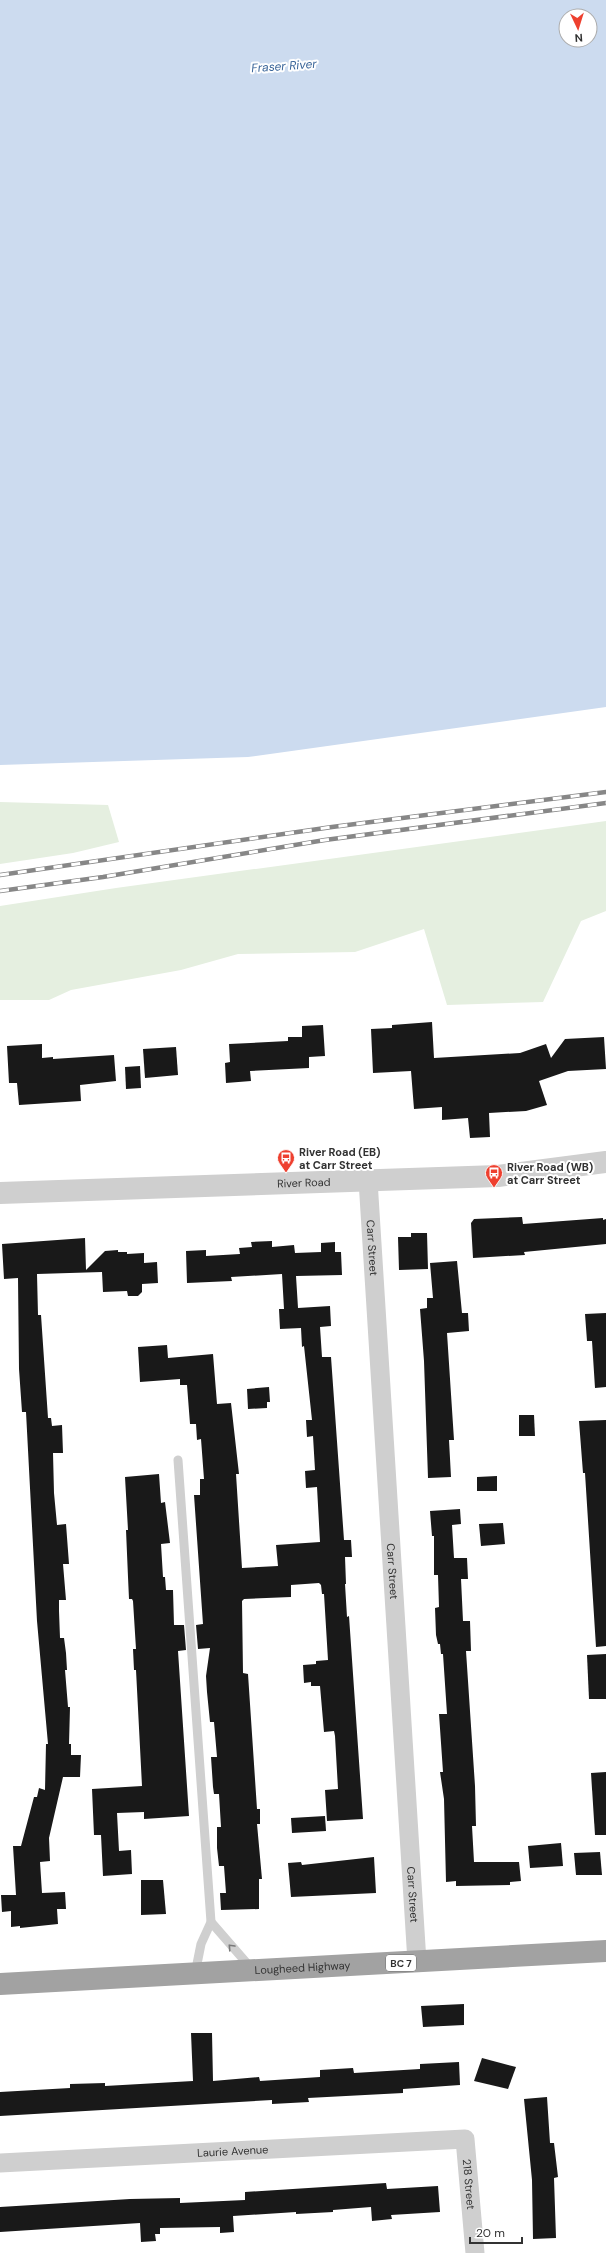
<svg xmlns="http://www.w3.org/2000/svg" width="606" height="2253" font-family="'DM Sans',sans-serif">
<rect width="100%" height="100%" fill="#fff"/>
<g fill="#e5efe0">
<path d="M0 802 108 805 119 842 73 853 0 864Z"/>
<path d="M606 821V911L581 921 543 1002 447 1005 424 929 355 952 238 954 181 970 71 990 49 1000H0V906L116 888Z"/>
</g>
<path fill="#ccdbef" fill-rule="evenodd" d="M0 0H606V707L248 757 0 765ZM566 16H590V40H566Z"/>
<g fill="#191919">
<path d="M432 1022 434 1058 520 1053 546 1044 551 1058 565 1039 604 1037 606 1069 568 1071 539 1081 547 1105 526 1111 489 1113 490 1137 470 1138 468 1118 442 1120V1107L414 1109 411 1071 373 1073 371 1029 392 1028V1025Z"/>
<path d="M323 1025 325 1056 309 1057V1068L250 1071 251 1081 226 1083 225 1063 230 1062 229 1044 288 1041V1037H302V1026Z"/>
<path d="M42 1044V1058L53 1057V1059L114 1055 116 1081 80 1085 81 1101 19 1105 17 1083H9L7 1046Z"/>
<path d="M176 1047 178 1075 145 1078 143 1049Z"/>
<path d="M140 1066 141 1088 126 1089 125 1067Z"/>
<path d="M522 1217 523 1224 603 1218V1220L606 1219V1244L524 1252 525 1255 473 1258 471 1223 474 1219Z"/>
<path d="M411 1233H427L428 1269 399 1270 398 1237H411Z"/>
<path d="M85 1238 86 1270 105 1251 118 1250V1252H127V1254L144 1253V1263L157 1262 158 1283 142 1284V1292L138 1296H128L127 1291 103 1292 102 1272 37 1274 38 1315H41L48 1418H51L52 1426 62 1425 63 1453H53L54 1493 57 1525 66 1524 69 1564H63L66 1600H59V1611L60 1638H64L66 1653 67 1670H65L68 1707H70L69 1744H71V1755H81L80 1777H63L49 1838 50 1861 40 1862 42 1893 65 1892 66 1909H57L58 1924 20 1928V1926L11 1927V1911L2 1912 1 1895H16L13 1846H21L34 1797H37L39 1788 45 1790 46 1744H48L37 1621 26 1412H22L19 1369 18 1278 4 1279 2 1244Z"/>
<path d="M272 1241V1247L294 1245 295 1253 321 1252V1243L335 1242V1252H341L342 1275 296 1276 298 1308 330 1306 331 1326 320 1327 322 1357H331L344 1540H351L352 1557H345L346 1584H345L347 1617 349 1616 363 1819 327 1821 325 1790 338 1789 335 1736 334 1731 324 1732 320 1686H311V1682L304 1683 303 1665 316 1664V1661L328 1660 324 1594H322L321 1585 319 1583 291 1585V1597L244 1599 242 1601 243 1673 248 1674 257 1809H260V1824H257L262 1879H259V1909L221 1910 220 1893H226L224 1866H219L217 1848V1827H221L219 1794H214L213 1787 211 1757H217L214 1722H210L207 1692 206 1676 210 1648 198 1649 196 1625 203 1624 194 1495H200V1479H204L201 1439 197 1440 196 1424H190L187 1385H180V1379L140 1382 138 1347 167 1345 168 1358 213 1354 217 1404 231 1403 239 1474H236L242 1568 278 1566 276 1545 320 1542 317 1487 306 1488 305 1471 315 1470 313 1436 307 1437 306 1420H312L304 1346 302 1347 301 1328 280 1329 279 1309H284L282 1274 231 1277 232 1281 187 1283 186 1251 206 1250V1256L240 1254 239 1248 252 1247 251 1242Z"/>
<path d="M457 1261 462 1313H468L469 1331 447 1333 454 1440H449L451 1477 428 1478 424 1361 420 1309 427 1308V1298H433L430 1263Z"/>
<path d="M606 1313V1387L595 1388 592 1341H587L585 1314Z"/>
<path d="M269 1387 270 1402H267V1408L248 1409 247 1389Z"/>
<path d="M519 1415H534L535 1436H519Z"/>
<path d="M606 1420V1646L596 1647 585 1473H583L579 1421Z"/>
<path d="M159 1474 161 1503 165 1502 170 1543 161 1544 163 1577H165L166 1590H173L174 1625H184L186 1650 178 1651 189 1816 144 1819V1812L117 1813 119 1851 131 1850 132 1874 103 1876 101 1835H94L92 1789 142 1786 136 1670H134L133 1649H136L133 1601 132 1599H129L128 1577 126 1530H128L125 1477Z"/>
<path d="M497 1476V1491H477V1477Z"/>
<path d="M460 1509 461 1524 452 1525 454 1558H467L468 1579H461L463 1621H470L471 1651H466L475 1786 476 1826H472L474 1862H519L521 1881 510 1882V1885L456 1886V1881L446 1882 444 1799 440 1772H443L439 1714H447L443 1654H441L440 1644H438L436 1635 435 1608 439 1607 438 1575H434V1536H432L430 1511Z"/>
<path d="M503 1523 505 1544 481 1546 479 1524Z"/>
<path d="M606 1654V1699H589L587 1655Z"/>
<path d="M606 1772V1835H595L591 1773Z"/>
<path d="M325 1816 326 1831 292 1833 291 1818Z"/>
<path d="M561 1843 563 1866 530 1868 528 1846Z"/>
<path d="M600 1852 602 1875H576L574 1853Z"/>
<path d="M374 1857 376 1893 291 1897 288 1863 301 1862 302 1865Z"/>
<path d="M141 1880H163L166 1914 141 1915Z"/>
<path d="M464 2004V2025L423 2027 421 2006Z"/>
<path d="M191 2033H212L213 2081 259 2077 260 2081 320 2077V2070L353 2068 354 2073 420 2069V2064L459 2062 460 2085 403 2089V2093L308 2098 309 2102 272 2104V2100L0 2116V2092L70 2088V2084L105 2083V2086L193 2081Z"/>
<path d="M482 2058 516 2067 508 2089 474 2081Z"/>
<path d="M547 2097 550 2143H554L558 2177 554 2178 556 2238 533 2239 532 2180 524 2099Z"/>
<path d="M386 2183 387 2189 438 2186 440 2212 391 2215 392 2219 372 2221 371 2207 333 2210V2212L296 2214V2212L233 2216 234 2232 220 2233V2227L160 2228V2234H155L156 2241 141 2242 140 2223 0 2232V2207L130 2199 180 2198V2203L245 2200V2192Z"/>
</g>
<g fill="none" stroke-linecap="round" stroke-linejoin="round">
<g stroke="#cfcfcf" stroke-width="9">
<path d="M178 1460 211 1922 201 1944 195 1974"/>
<path d="M211 1922 251 1968"/>
</g>
<g stroke="#cfcfcf" stroke-width="19">
<path id="s1" d="M368 1180 417 1962"/>
<path id="s2" d="M0 2163 465 2139 475 2253"/>
</g>
<path stroke="#cfcfcf" stroke-width="22" id="s3" d="M0 1193 498 1176 606 1162"/>
<path stroke="#a2a2a2" stroke-width="22" id="s4" d="M0 1984 606 1951"/>
<g stroke="#878787" stroke-width="4.5">
<g id="rail">
<path d="M0 875 332 827 606 792"/>
<path d="M0 891 103 877 325 840 606 803"/>
</g>
</g>
<use href="#rail" stroke="#fff" stroke-width="3" stroke-dasharray="9" stroke-linecap="butt"/>
</g>
<defs><path id="oneway-chevron" d="M-2-3.5L2.5 0L-2 3.5" fill="none" stroke-width="1.6" stroke-linecap="round" stroke-linejoin="round"/></defs>
<use stroke="#797979" href="#oneway-chevron" transform="translate(231 1947) rotate(-133)"/>
<defs>
<g id="bus-pin" transform="scale(0.9)"><path d="M0 17L-7.5 6A9.5 9.5 0 1 1 7.5 6Z" fill="#ee402f" stroke="#fff"/><path d="M-5-6H5V4H4V6H2V4H-2V6H-4V4H-5ZM-3.5-4V0h7V-4ZM-3.5 1.2v1.5H-2V1.2ZM2 1.2v1.5H3.5V1.2Z" fill="#fff"/></g>
</defs>
<g fill-rule="evenodd">
<use href="#bus-pin" x="286" y="1158"/>
<use href="#bus-pin" x="494" y="1173"/>
</g>
<g text-anchor="middle" stroke-width="4" stroke-linejoin="round" paint-order="stroke">
<rect fill="#fff" stroke="#707070" stroke-width="1" x="386" y="1955" width="30" height="16" rx="3"/>
<g font-size="10" font-weight="bold" fill="#323232">
<text x="401" y="1967">BC 7</text>
</g>
<g font-size="11" font-weight="bold" fill="#323232" stroke="#fff" text-anchor="start">
<text x="299" y="1156">River Road (EB)<tspan x="299" dy="13">at Carr Street</tspan></text>
<text x="507" y="1171">River Road (WB)<tspan x="507" dy="13">at Carr Street</tspan></text>
</g>
<g font-size="11" fill="#323232" stroke="#fff">
<text dy="4" stroke="none"><textPath href="#s3" startOffset="304">River Road</textPath></text>
<text dy="4" stroke="none"><textPath href="#s1" startOffset="68">Carr Street</textPath></text>
<text dy="4" stroke="none"><textPath href="#s1" startOffset="392">Carr Street</textPath></text>
<text dy="4" stroke="none"><textPath href="#s1" startOffset="716">Carr Street</textPath></text>
<text dy="4" stroke="none"><textPath href="#s4" startOffset="303">Lougheed Highway</textPath></text>
<text dy="4" stroke="none"><textPath href="#s2" startOffset="233">Laurie Avenue</textPath></text>
<text dy="4" stroke="none"><textPath href="#s2" startOffset="511">218 Street</textPath></text>
</g>
<g font-size="12" font-style="italic" fill="#3a6599" stroke="#fff">
<text transform="translate(284 66) rotate(-4)" y="4">Fraser River</text>
</g>
</g>
<g transform="translate(578 28) rotate(176)"><circle r="19" fill="#ffffff" stroke="#adadad"/>
<path d="M0-3L7 15L0 10L-7 15Z" fill="#ee402f"/>
<text y="-6" font-size="11" font-weight="bold" text-anchor="middle" fill="#323232">N</text>
</g>
<path d="M470 2237v6h52v-6" fill="none" stroke="#323232" stroke-width="2"/>
<text x="476" y="2237" font-size="12" fill="#323232" stroke="#ffffff" stroke-width="3" paint-order="stroke">20 m</text>
</svg>
